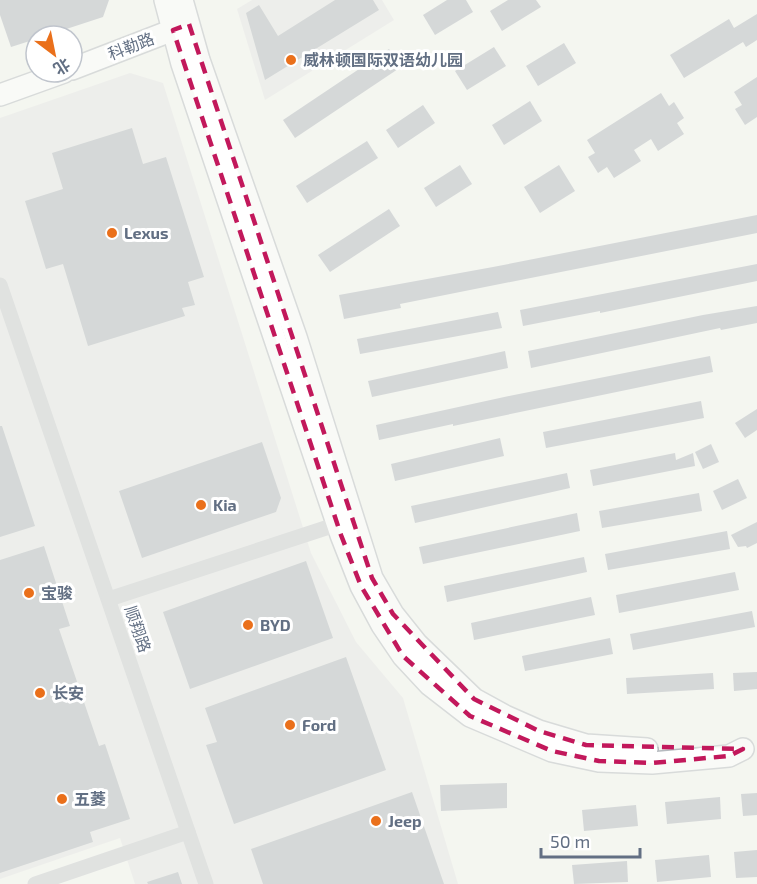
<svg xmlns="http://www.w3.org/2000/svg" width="757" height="884" font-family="'Exo 2','Noto Sans SC',sans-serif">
<rect width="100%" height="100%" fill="#f4f5f0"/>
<g fill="#e5e5e4">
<path d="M252 0H382L394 20 265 100 237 9Z"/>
<path d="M130 73 163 83 311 553 356 642 403 698 458 884H135L120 838 0 879V118Z"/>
</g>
<g fill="#afb4bb">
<path d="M0 0H109L103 17 45 36H36V39L11 47 0 15Z"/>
<path d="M335 0H373L379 10 265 80 246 13 259 5 278 36Z"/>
<path d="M447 0H466L473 12 435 35 423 15Z"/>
<path d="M508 0H536L541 7 502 31 490 11Z"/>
<path d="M757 14V40L746 47 743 42 684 78 670 55 729 19 734 28Z"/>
<path d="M564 43 576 63 538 86 526 66Z"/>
<path d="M494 47 506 66 467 90 455 71Z"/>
<path d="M389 49 401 67 295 138 283 120Z"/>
<path d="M757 77V117L745 125 735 109 742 105 734 92Z"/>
<path d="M661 93 669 106 674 102 684 118 677 123 684 134 658 151 651 139 634 150 641 161 614 178 607 167 598 173 588 157 595 153 587 140Z"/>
<path d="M530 101 542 121 504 145 492 125Z"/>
<path d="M423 105 435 123 398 148 386 130Z"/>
<path d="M132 128 143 164 166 157 204 277 188 282 195 305 182 308 185 316 88 346 63 264 46 269 25 201 63 189 52 153Z"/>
<path d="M367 141 378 158 307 203 296 186Z"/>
<path d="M460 165 472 184 436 207 424 188Z"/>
<path d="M559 165 575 191 540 213 524 187Z"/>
<path d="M389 209 400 226 330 272 318 255Z"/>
<path d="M757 215V233L400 304 401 308 344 319 339 295 493 267Z"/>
<path d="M757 264V281L600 313V311L523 326 520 310Z"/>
<path d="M757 306V323L721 330 720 328 531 368 528 351 703 315Z"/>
<path d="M498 312 502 328 360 354 357 339Z"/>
<path d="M505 351 508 368 372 397 368 381Z"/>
<path d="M710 356 713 372 453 426V424L379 440 376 425 514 395Z"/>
<path d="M701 401 704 418 546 448 543 432Z"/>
<path d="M757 409V430L745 438 735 423Z"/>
<path d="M0 426H2L35 526 0 537Z"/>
<path d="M500 438 504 456 395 481 391 464Z"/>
<path d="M262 442 281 498 276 512 142 558 119 491Z"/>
<path d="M711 444 719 462 703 469 695 452Z"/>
<path d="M675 453 676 460 693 453 695 466 593 486 590 470Z"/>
<path d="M567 473 570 488 415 523 411 506Z"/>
<path d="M738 479 747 498 722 510 713 491Z"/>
<path d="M699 493 702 511 602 528 599 511Z"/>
<path d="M577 513 580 531 423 564 419 547Z"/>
<path d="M757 522V543L747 548 746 546 738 547 731 535Z"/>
<path d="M727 531 730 549 608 570 605 554Z"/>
<path d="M44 546 70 626 59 629 99 746 105 744 130 819 90 832 93 842 0 873V560Z"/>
<path d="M584 557 587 572 447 602 444 586Z"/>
<path d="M306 561 333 638 190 689 163 612Z"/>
<path d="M735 572 739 590 619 613 616 595Z"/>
<path d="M591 597 595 615 474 640 471 623Z"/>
<path d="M752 611 755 627 633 650 630 634Z"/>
<path d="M610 638 613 654 525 671 522 656Z"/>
<path d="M346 657 386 770 234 824 206 745 217 742 205 708Z"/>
<path d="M757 672V689L734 691 733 673Z"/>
<path d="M713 673 714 689 627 694 626 678Z"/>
<path d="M507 783V808L441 811 440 785Z"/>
<path d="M412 792 444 884H263L251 849Z"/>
<path d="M757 793V815L743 816 741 794Z"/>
<path d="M720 797 721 819 667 824 665 802Z"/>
<path d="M636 805 638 826 584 831 582 810Z"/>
<path d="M757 850V877L736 878 734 852Z"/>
<path d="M709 855 711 877 657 882 655 860Z"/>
<path d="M627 861 628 882 574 884 572 865Z"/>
<path d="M178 872 182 884H148L147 882Z"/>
</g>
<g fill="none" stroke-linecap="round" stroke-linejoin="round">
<g stroke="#b6babf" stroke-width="24">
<g id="secondary">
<path d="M165 0 182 64 341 535 361 586 382 625 403 656 430 685 470 716 552 751 599 761 652 763 729 756 743 749"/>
<path d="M182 0 199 60 296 337 372 578 393 614 417 644 474 699 505 716 539 731 586 745 647 749"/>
<path d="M72 69 186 25"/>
<path d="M0 95 64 72"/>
</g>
</g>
<g stroke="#c7c9cd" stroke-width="15">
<path d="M0 285 206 884"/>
<path d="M109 599 338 524"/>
<path d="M35 884 188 832"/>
</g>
<use href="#secondary" stroke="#fff" stroke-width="21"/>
</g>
<path d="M0 0H757V884H0ZM189 24 372 578 393 614 474 699 539 731 586 745 743 749 729 756 652 763 599 761 552 751 470 716 403 656 361 586 341 535 173 30Z" fill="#f4f5f0" fill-opacity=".55" fill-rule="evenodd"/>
<path fill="none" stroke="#c2185b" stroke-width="4.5" stroke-dasharray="12 8" stroke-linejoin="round" d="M189 24 372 578 393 614 474 699 539 731 586 745 743 749 729 756 652 763 599 761 552 751 470 716 403 656 361 586 341 535 173 30Z"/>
<g fill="#ea701b" stroke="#fff" stroke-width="2">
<circle cx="291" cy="60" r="6"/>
<circle cx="112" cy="233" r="6"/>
<circle cx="201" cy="505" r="6"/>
<circle cx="29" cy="593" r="6"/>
<circle cx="248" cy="625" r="6"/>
<circle cx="40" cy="693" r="6"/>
<circle cx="290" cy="725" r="6"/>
<circle cx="62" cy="799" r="6"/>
<circle cx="376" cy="821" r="6"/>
</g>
<g text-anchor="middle" stroke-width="6" stroke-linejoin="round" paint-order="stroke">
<g font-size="16" fill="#626f83" stroke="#fff">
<text transform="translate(131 46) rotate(-21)" y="6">科勒路</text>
<text transform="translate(138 629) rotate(71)" y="6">顺翔路</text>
</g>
<g font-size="16" font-weight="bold" fill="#626f83" stroke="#fff" text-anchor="start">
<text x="303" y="66">威林顿国际双语幼儿园</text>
<text x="124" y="239">Lexus</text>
<text x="213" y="511">Kia</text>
<text x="41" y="599">宝骏</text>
<text x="260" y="631">BYD</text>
<text x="52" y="699">长安</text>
<text x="302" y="731">Ford</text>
<text x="74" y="805">五菱</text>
<text x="388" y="827">Jeep</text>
</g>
</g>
<g transform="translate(54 54) rotate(148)"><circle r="28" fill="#ffffff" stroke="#c0c5cd" stroke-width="1.5"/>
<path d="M0-4.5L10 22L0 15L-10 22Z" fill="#ea701b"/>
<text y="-9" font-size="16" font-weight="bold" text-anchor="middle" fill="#626f83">北</text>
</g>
<path d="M541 848v9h99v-9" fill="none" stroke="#626f83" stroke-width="3"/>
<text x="550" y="848" font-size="18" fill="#626f83" stroke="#ffffff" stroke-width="4.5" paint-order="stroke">50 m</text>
</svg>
